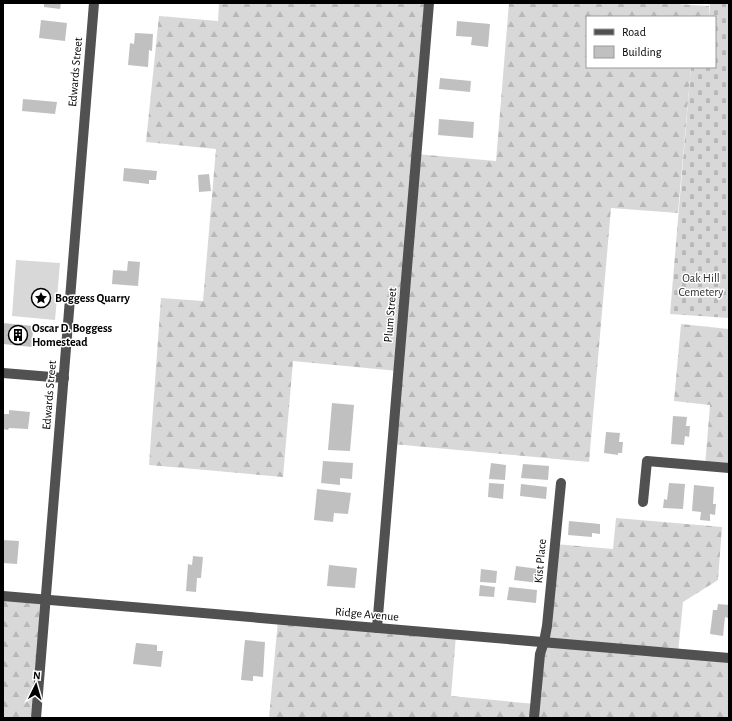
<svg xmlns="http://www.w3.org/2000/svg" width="732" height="721" font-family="'Alegreya Sans',sans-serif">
<defs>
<pattern id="forest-firs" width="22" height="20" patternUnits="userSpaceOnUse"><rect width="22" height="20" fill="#d8d8d8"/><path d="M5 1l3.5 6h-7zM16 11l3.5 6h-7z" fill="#b8b8b8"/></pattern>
<pattern id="cemetery-stones" width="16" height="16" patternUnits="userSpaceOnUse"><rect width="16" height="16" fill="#d8d8d8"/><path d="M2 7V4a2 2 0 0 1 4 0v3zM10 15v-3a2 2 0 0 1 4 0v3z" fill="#b8b8b8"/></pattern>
</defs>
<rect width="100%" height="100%" fill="#fff"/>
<path fill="#d8d8d8" d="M16 260 60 263 55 320 12 316Z"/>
<g fill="url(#forest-firs)">
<path d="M219 3H429L416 154 496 161 509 3H662L709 6V17H587V67H691L678 213 611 208 589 462 393 444 398 371 293 361 283 477 149 465 161 298 203 301 216 149 146 142 159 16 218 21Z"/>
<path d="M681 324 729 329V468L705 466 710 405 674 401Z"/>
<path d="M616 518 722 527 718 580 683 602 678 653 729 658V718H269L278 620 456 635 451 696 535 704 555 544 613 549Z"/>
<path d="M3 596 46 600 36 718H3Z"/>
</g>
<path fill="url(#cemetery-stones)" d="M710 3H729V318L670 314 691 67H715V17H709Z"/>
<g fill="#c0c0c0">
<path d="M44 3H61L60 9 44 7Z"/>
<path d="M41 20 67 23 65 41 39 38Z"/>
<path d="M457 21 490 24 488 47 471 45 472 37 456 36Z"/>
<path d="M135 33 153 34 152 51 149 50 148 67 128 65 130 43 134 44Z"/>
<path d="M440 78 471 81 470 92 439 89Z"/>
<path d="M23 99 57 102 55 114 22 111Z"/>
<path d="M439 119 474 122 473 138 438 135Z"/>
<path d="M124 168 157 171 156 180H149V184L123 181Z"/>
<path d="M209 174 211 191 199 192 198 175Z"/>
<path d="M128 261 140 262 138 286 112 284 113 270 127 271Z"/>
<path d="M3 323 33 326 32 347 3 344Z"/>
<path d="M332 403 354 405 350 451 328 450Z"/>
<path d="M9 410 30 412 28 429 9 428 8 430 3 429V414H9Z"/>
<path d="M673 416 687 417 686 426H690L689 437 685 436 684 445 671 444Z"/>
<path d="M606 432 620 433 619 442H623L622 453H618V455L604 453Z"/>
<path d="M323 461 353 463 352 479 340 478V485L321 483Z"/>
<path d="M491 463 506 465 505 480 489 479Z"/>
<path d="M523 464 549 466 548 480 521 478Z"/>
<path d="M489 483 504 484 503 499 488 497Z"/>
<path d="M669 483 685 484 683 509 663 508 664 499 667 500Z"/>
<path d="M521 484 547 487 546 499 520 496Z"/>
<path d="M694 485 714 487 713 504H716L715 515 710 514V521L700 520 701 512 692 511Z"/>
<path d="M317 489 351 493 348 514 334 513 333 522 314 520Z"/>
<path d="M569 521 600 524V534L592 533V537L568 535Z"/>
<path d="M3 540 19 541 17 564 3 563Z"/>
<path d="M193 556 203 557 201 578H197L196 592 186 591 188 564 192 565Z"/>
<path d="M329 565 357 568 355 588 327 586Z"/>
<path d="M516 566 539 569 538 583 514 580Z"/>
<path d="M481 569 497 571 496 583 480 582Z"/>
<path d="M480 585 495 587 494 597 479 596Z"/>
<path d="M509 587 537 590 536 603 507 600Z"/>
<path d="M718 604 729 605 728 618 725 617 723 636 710 634 713 610H717Z"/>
<path d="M245 640 265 642 263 677 253 676V681L241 680Z"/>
<path d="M136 643 157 645V651H163L161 667 133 664Z"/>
</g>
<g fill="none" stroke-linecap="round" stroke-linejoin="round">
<g stroke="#515151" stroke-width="10">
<path d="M3 373 64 378"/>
<path d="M643 502 647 461 729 468"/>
<path d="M3 596 729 658"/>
<path d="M377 628 429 3"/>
<path d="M36 718 94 3"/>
<path d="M534 718 540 654 544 642 547 626 561 483"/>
</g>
</g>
<defs>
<g id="sight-ring" transform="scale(1)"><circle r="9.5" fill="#fff" stroke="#000" stroke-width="1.5"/><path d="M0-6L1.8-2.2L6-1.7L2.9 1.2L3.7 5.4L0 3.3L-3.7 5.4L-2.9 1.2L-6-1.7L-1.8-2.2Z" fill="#000"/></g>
<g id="building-ring" transform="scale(1)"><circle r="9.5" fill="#fff" stroke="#000" stroke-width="1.5"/><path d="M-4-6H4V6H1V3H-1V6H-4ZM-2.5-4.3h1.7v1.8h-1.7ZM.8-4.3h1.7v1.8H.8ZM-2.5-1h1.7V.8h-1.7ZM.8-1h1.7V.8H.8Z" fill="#000"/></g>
</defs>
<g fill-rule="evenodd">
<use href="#sight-ring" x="41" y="298"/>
<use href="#building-ring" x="18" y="335"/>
</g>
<g text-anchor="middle" stroke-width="3" stroke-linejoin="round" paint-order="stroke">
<g font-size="12" fill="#000" stroke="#fff">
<text transform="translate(75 72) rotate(-85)" y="4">Edwards Street</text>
<text transform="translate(390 315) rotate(-85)" y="4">Plum Street</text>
<text transform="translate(49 395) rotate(-85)" y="4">Edwards Street</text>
<text transform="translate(540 561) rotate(-85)" y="4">Kist Place</text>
<text transform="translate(367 614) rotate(5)" y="4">Ridge Avenue</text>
</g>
<g font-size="12" fill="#2f2f2f" stroke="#fff">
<text x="701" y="282">Oak Hill<tspan x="701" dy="14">Cemetery</tspan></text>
</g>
<g font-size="12" font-weight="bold" fill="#000" stroke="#fff" text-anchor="start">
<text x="55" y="302">Boggess Quarry</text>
<text x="32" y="332">Oscar D. Boggess<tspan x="32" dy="14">Homestead</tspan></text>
</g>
</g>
<rect width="732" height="721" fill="none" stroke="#000000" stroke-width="8"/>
<rect x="586" y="16" width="130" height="52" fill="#ffffff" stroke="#999999"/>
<rect x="594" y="29" width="20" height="6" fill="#515151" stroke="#999999"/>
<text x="622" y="36" font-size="12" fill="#000000">Road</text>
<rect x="594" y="46" width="20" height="12" fill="#c0c0c0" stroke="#999999"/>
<text x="622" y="56" font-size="12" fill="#000000">Building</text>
<g transform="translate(36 685) rotate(5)" stroke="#ffffff" stroke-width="3" paint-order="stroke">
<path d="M0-3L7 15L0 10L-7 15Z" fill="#000000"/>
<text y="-6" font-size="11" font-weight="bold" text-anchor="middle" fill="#000000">N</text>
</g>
</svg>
